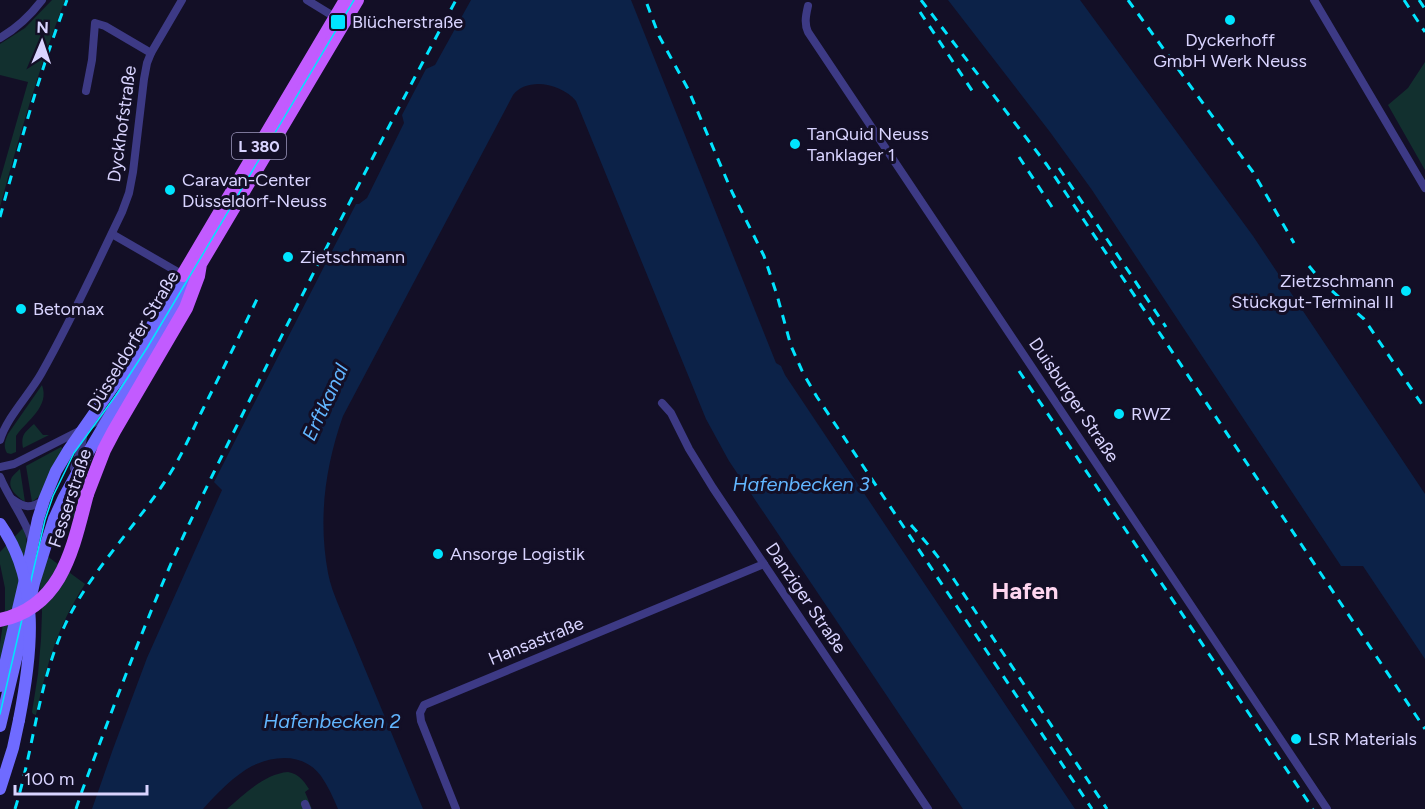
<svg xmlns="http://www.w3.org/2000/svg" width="1425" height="809" font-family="Figtree,sans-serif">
<rect width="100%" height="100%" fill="#130f26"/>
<g fill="#12302f">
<path d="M52 0H65C39 68 19 137 0 207V180L28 82 0 75V44L25 28Z"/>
<path d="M1425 62V170L1388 105 1408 88Z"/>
<path d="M42 385C50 407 27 420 16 436V452L11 454 7 453C3 446 5 441 8 434Z"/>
<path d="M34 424 43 435H49L23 448C21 435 24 433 34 424Z"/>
<path d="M61 447 63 449 41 495 32 502 26 466Z"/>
<path d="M20 469 25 502C17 496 6 488 12 477 14 474 17 472 20 469Z"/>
<path d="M85 470 90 472C84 491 81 520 60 529L57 526 73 492Z"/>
<path d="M23 528 26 536 27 546 0 666V644L5 610V588L0 564V552Z"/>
<path d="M47 556 85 584C56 629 47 664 36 715L33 714 32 712 38 674 41 639 42 612 40 585Z"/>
<path d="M288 772C299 774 303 780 309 789L305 792 312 809H227C245 794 264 774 288 772Z"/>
</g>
<g fill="#0c2248">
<path d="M471 0H631L776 363 781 366 785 375 1075 809H963L729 461 706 419 576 101C562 84 528 76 513 95L343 416C325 467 318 519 328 573 330 584 334 594 338 604L423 809H338C333 797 328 786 321 776 304 753 275 755 252 766 235 775 216 794 203 809H92L113 749 147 658 222 490 214 482 356 204H359L367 198 404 123 402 115 426 69 435 65Z"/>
<path d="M948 0H1080L1253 236 1425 494V659L1363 566H1341L1092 190 1050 132Z"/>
</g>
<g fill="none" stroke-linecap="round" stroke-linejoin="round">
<g stroke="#3d3a85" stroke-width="8">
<path d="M307 0 338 19"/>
<path d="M1314 0 1425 188"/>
<path d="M808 6C806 15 804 23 808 32L1327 809"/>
<path d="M0 38C17 28 30 16 42 0"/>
<path d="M86 91 92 60 95 23 105 26 151 53"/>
<path d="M112 234 183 275"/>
<path d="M662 403 671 413 689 449 713 488 928 809"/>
<path d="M0 440C7 417 29 395 41 374 71 321 96 266 122 212L129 193 133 172 144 79 147 63 151 53 182 0"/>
<path d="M0 467 14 464 87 427 97 421 111 410"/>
<path d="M74 468 81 448 84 432"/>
<path d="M0 477C9 499 25 518 32 541"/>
<path d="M12 499C25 508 30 509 44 500"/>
<path d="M305 804 307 809"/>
<path d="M456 809 421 721 420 713 424 705 764 564"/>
</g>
<g stroke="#6f6bff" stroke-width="12">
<path d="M0 686 26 575 38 519 44 500 56 471 68 451 128 365 183 275"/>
<path d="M0 726 34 583 54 519 64 497 89 451 194 274"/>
<path d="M0 789 13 748 19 720"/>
</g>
<g stroke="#c25bff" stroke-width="14">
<path d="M183 275 346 0"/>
<path d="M87 494 104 450 114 431 186 308 198 276 200 264 357 0"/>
</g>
<path stroke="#00e5ff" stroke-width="1.5" d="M0 714 45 520 53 496 74 453 119 391 147 348 354 0"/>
<g stroke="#00e5ff" stroke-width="3" stroke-dasharray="9 8" stroke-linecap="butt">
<path d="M921 0 1047 165 1425 729"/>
<path d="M1128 0 1253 172 1294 243"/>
<path d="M1404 0 1425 32"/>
<path d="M1419 0 1425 9"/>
<path d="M647 4 659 36 688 89 732 192 764 256 777 295 791 346 803 373 817 397 1092 809"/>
<path d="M920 12 973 92"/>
<path d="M1019 157 1052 207"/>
<path d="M1059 168 1166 327"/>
<path d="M0 217C20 144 40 71 67 0"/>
<path d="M1309 266 1323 283 1364 319 1425 409"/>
<path d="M1019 371 1313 809"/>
<path d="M911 525 931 548 945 566 1107 809"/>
<path d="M15 809C34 748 38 683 65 625 91 569 139 524 171 472 183 453 192 431 202 411 221 373 240 335 258 297"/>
<path d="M76 809 82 791C111 713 140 635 173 559 204 490 239 422 272 355 332 236 393 117 456 0"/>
</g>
<path stroke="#6f6bff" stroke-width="12" d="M0 524C41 582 32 654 19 720"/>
<path stroke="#c25bff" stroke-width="14" d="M0 620C63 607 73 547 87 494"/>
</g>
<g fill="#00e5ff" stroke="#130f26" stroke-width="2">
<circle cx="1230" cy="20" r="6"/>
<rect x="330" y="14" width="16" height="16" rx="3"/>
<circle cx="795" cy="144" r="6"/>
<circle cx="170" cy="190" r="6"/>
<circle cx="288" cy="257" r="6"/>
<circle cx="1406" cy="291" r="6"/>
<circle cx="21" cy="309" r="6"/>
<circle cx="1119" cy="414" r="6"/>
<circle cx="438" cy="554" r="6"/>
<circle cx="1296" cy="739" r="6"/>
</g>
<g text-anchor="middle" stroke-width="6" stroke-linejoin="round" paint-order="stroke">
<rect fill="#130f26" stroke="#9e99be" stroke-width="1.5" x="232" y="133" width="54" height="26" rx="4.5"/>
<g font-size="16" font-weight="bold" fill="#d9d4ff">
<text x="259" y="152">L 380</text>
</g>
<g font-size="18" fill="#d9d4ff" stroke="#130f26" text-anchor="start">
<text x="352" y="28">Blücherstraße</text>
<text x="1230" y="46" text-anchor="middle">Dyckerhoff<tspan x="1230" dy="21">GmbH Werk Neuss</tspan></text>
<text x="807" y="140">TanQuid Neuss<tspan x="807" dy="21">Tanklager 1</tspan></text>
<text x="182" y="186">Caravan-Center<tspan x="182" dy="21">Düsseldorf-Neuss</tspan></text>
<text x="300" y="263">Zietschmann</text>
<text x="1394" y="287" text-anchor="end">Zietzschmann<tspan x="1394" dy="21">Stückgut-Terminal II</tspan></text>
<text x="33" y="315">Betomax</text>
<text x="1131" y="420">RWZ</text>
<text x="450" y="560">Ansorge Logistik</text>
<text x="1308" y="745">LSR Materials</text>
</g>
<g font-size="18" fill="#d9d4ff" stroke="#130f26">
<text transform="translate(122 124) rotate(-82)" y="6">Dyckhofstraße</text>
<text transform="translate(133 341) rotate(-59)" y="6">Düsseldorfer Straße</text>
<text transform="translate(1074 400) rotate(56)" y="6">Duisburger Straße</text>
<text transform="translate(70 498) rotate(-72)" y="6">Fesserstraße</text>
<text transform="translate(806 598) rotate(56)" y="6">Danziger Straße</text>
<text transform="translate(536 641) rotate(-22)" y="6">Hansastraße</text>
</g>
<g font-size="20" font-style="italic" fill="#62b6ff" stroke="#130f26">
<text transform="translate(325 402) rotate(-65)" y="7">Erftkanal</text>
<text x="801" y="491">Hafenbecken 3</text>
<text x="332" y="728">Hafenbecken 2</text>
</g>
<g font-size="24" font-weight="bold" fill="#ffd6f0" stroke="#130f26">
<text x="1025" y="599">Hafen</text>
</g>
</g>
<g transform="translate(42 42) rotate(2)" stroke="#130f26" stroke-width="4.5" paint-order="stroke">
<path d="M0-4.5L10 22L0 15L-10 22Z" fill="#d9d4ff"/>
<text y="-9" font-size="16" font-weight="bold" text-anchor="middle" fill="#d9d4ff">N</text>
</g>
<path d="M15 785v9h132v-9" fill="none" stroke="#d9d4ff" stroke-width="3"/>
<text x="24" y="785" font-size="18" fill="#d9d4ff" stroke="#130f26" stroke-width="4.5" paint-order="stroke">100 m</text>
</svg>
